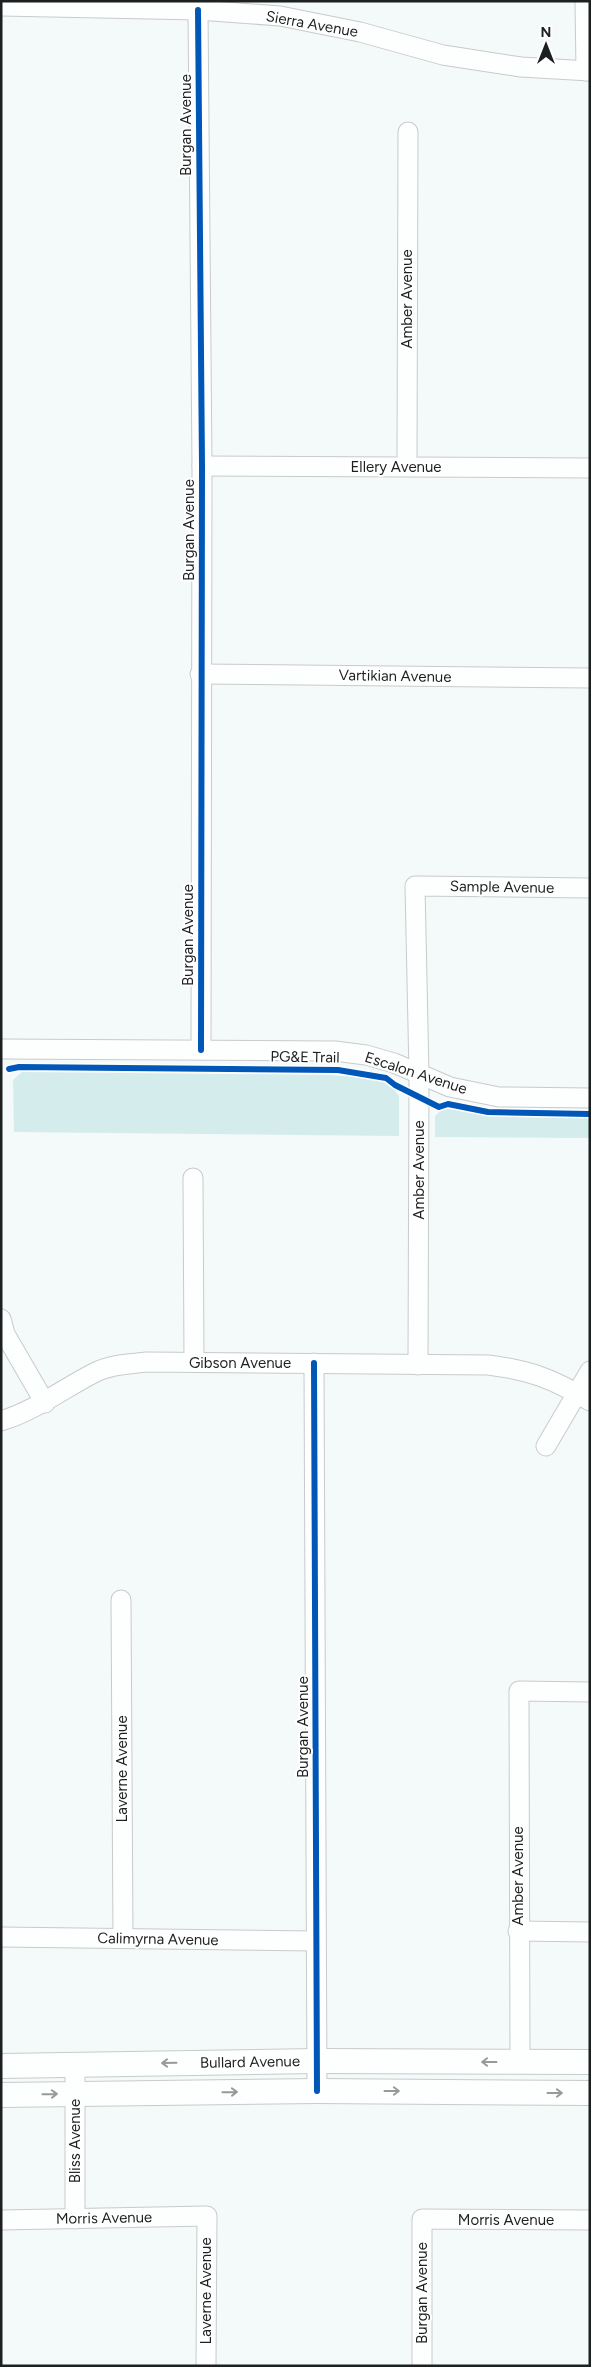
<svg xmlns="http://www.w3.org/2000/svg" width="591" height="2367" font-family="Figtree,sans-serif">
<rect width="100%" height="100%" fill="#f4f9fa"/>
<g fill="#d5eced">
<path d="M22 1072 327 1075 360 1077 389 1083 399 1096V1136L14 1132 13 1080Z"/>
<path d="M447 1105 487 1115 590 1117V1138L435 1137V1116Z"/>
</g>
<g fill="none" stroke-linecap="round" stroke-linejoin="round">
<g stroke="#c7cbcc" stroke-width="21">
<g id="minor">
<path d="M585 1 586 71"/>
<path d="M1 6 198 10 280 16 360 32 443 55 521 67 590 71"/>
<path d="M198 10 202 466 201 1050"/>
<path d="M202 466 590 468"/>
<path d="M407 466 408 132"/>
<path d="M200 674 590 678"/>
<path d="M1 1049 335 1051 366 1055 394 1063 450 1087 499 1097 590 1098"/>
<path d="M193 1178 194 1362"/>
<path d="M1 1319 5 1334 45 1403"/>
<path d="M314 1363 317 2091"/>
<path d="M418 1365 419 1074 415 886 590 888"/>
<path d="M1 1421C37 1410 65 1387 98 1371 113 1364 131 1364 147 1362L488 1365C530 1370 553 1379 590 1401"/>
<path d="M546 1446 590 1371"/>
<path d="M121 1600 123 1938"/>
<path d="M518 1931 590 1932"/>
<path d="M1 1937 315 1941"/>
<path d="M520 2062 519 1691 590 1692"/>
<path d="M75 2064V2219"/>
<path d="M1 2220 207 2216 206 2366"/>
<path d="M422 2366V2219L590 2220"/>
</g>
</g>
<g stroke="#c7cbcc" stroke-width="26">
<g id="major">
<path d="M1 2066 317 2061 590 2062"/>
<path d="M1 2095 317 2091 590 2093"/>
</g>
</g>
<use href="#minor" stroke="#fdfefe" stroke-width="19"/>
<use href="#major" stroke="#fdfefe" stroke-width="24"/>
<g stroke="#fff" stroke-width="9">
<g id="cycleway">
<path d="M198 10 202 466 201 1050"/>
<path d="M9 1069 19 1067 338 1070 386 1078 395 1085 439 1107 448 1104 488 1112 590 1114"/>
<path d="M314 1363 317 2091"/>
</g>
</g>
<use href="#cycleway" stroke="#0057b8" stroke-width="6"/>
</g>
<defs><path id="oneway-shaft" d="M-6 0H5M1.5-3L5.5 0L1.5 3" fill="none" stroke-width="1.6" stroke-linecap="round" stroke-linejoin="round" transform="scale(1.25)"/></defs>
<g stroke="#989a9a">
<use href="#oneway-shaft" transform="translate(489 2062) rotate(-180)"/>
<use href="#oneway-shaft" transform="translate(169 2063) rotate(179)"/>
<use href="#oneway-shaft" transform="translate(392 2091)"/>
<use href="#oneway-shaft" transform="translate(230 2092) rotate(-1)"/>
<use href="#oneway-shaft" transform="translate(555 2093)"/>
<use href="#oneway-shaft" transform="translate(50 2094) rotate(-1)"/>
</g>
<g text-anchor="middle" stroke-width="4" stroke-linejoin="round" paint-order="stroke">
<g font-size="15" fill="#1d2020" stroke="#fff">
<text transform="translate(312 24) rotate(10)" y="5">Sierra Avenue</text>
<text transform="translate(186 125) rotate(-90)" y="5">Burgan Avenue</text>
<text transform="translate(407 299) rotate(-90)" y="5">Amber Avenue</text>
<text x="396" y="472">Ellery Avenue</text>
<text transform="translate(189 530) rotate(-90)" y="5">Burgan Avenue</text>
<text transform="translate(395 676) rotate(1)" y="5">Vartikian Avenue</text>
<text transform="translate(502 887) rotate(1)" y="5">Sample Avenue</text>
<text transform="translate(188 935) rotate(-90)" y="5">Burgan Avenue</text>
<text transform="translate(305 1057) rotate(1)" y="5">PG&amp;E Trail</text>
<text transform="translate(416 1073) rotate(18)" y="5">Escalon Avenue</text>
<text transform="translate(419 1170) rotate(-90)" y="5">Amber Avenue</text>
<text x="240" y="1368">Gibson Avenue</text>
<text transform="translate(303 1727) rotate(-90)" y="5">Burgan Avenue</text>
<text transform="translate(122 1769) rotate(-90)" y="5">Laverne Avenue</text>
<text transform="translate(518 1876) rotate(-90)" y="5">Amber Avenue</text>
<text transform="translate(158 1939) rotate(1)" y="5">Calimyrna Avenue</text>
<text transform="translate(250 2062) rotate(-1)" y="5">Bullard Avenue</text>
<text transform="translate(75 2141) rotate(-90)" y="5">Bliss Avenue</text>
<text transform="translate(104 2218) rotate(-1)" y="5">Morris Avenue</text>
<text x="506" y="2225">Morris Avenue</text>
<text transform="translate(206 2291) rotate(-90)" y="5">Laverne Avenue</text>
<text transform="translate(422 2293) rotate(-90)" y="5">Burgan Avenue</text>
</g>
</g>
<rect width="591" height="2367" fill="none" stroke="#1d2020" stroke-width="5"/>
<g transform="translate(546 45)" stroke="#ffffff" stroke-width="4" paint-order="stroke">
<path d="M0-4L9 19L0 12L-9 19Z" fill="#1d2020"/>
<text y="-8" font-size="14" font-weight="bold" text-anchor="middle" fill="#1d2020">N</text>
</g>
</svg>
